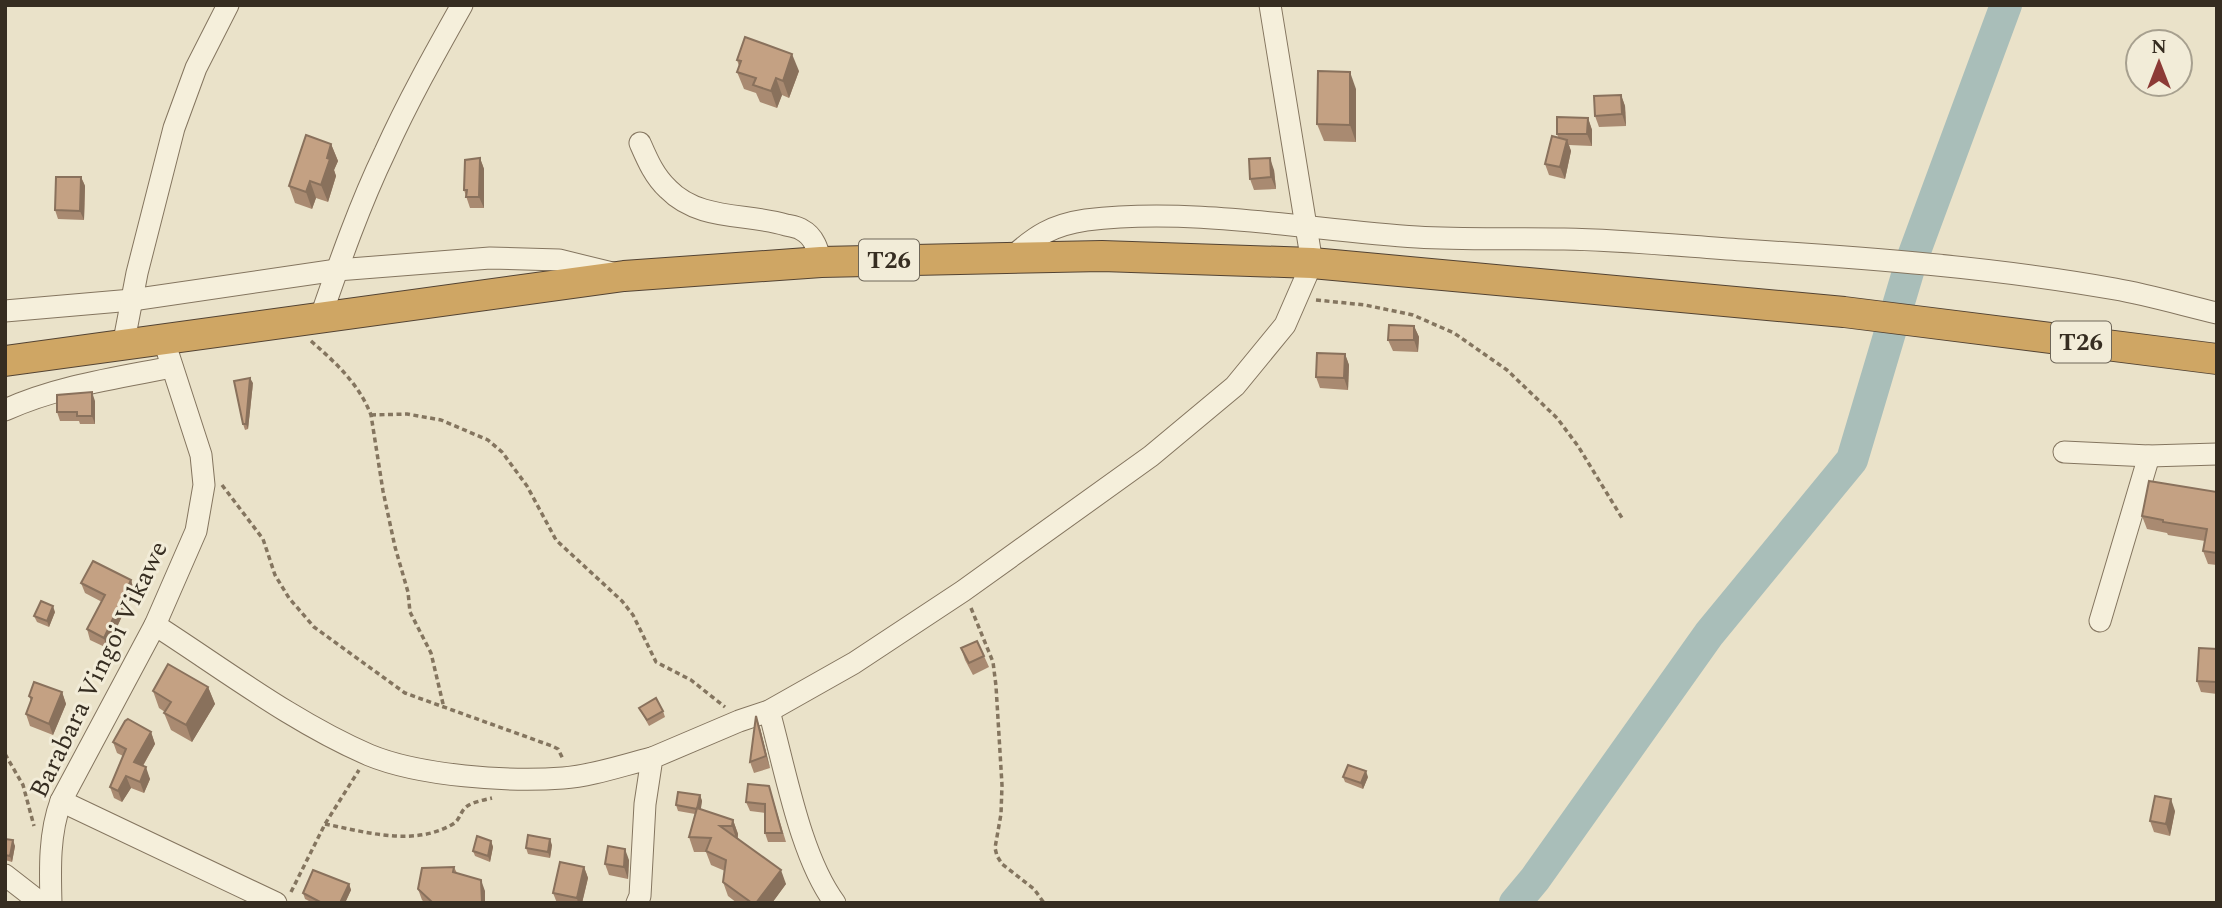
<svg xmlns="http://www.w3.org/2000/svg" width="2222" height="908" font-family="Spectral,serif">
<rect width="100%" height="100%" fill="#eae2c9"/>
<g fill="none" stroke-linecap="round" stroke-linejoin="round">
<path stroke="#a9beb9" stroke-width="32" d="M1515 903 1535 879 1709 634 1852 460 1911 262 2006 5"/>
<g stroke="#84755f" stroke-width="23">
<g id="minor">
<path d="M640 143C647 159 654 176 668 189 699 221 747 213 786 225 791 226 798 227 802 230 814 236 818 250 821 262"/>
<path d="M1011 258C1035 236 1052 225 1086 220 1194 207 1309 230 1417 237 1466 240 1515 238 1564 239 1624 240 1683 246 1742 250 1867 258 1992 267 2115 289 2149 295 2183 305 2217 313"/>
<path d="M5 311 132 300 337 270 490 258 559 260 612 273"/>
<path d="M321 316C340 261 360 204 385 152 408 101 435 53 462 5"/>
<path d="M123 346 137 273 174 128 196 68 228 5"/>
<path d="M5 410C58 386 116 378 172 367"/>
<path d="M2064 452 2149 456 2217 454"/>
<path d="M2100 621 2149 456"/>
<path d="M155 625C225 670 293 722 369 755 420 776 508 782 563 778 592 776 623 765 652 758"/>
<path d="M769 711C785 768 800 856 835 903"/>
<path d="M61 801 276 903"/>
<path d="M5 875 41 903"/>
<path d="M51 903C50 869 49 833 61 801L155 625 196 531 204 485 201 455 164 341"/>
<path d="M637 903 640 896 645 804 652 758 739 721 769 711 854 663 963 591 1151 456 1235 386 1285 325 1312 263 1270 5"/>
</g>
</g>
<g stroke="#534333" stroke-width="32">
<path id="highway" d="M5 361 624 276 821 262 1102 256 1312 263 1844 312 2217 359"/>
</g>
<g stroke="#84755f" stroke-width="3.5" stroke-dasharray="5 3.5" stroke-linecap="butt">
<path d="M1316 300 1365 305 1413 315 1454 333 1507 370 1557 418 1578 446 1622 518"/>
<path d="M311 341C336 363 359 384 371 415L383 491 395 547 408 592 410 612 431 653 444 708"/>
<path d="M371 415 407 414 441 420 488 440 502 452 527 486 556 540 622 601 633 615 656 662 691 680 725 707"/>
<path d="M222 485 263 539 275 575 289 598 314 627 405 693 552 746 558 749 563 759"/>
<path d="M971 608 993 662 996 686 1002 785 1001 814 995 848 997 856 1002 864 1034 889 1044 903"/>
<path d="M5 754 23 785 34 826"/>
<path d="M325 824C366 832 414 847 453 824 460 820 460 812 466 807 472 802 484 800 492 798"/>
<path d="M291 892 325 824 359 770"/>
</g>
<use href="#minor" stroke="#f5efdb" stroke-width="21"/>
<use href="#highway" stroke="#cfa664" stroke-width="30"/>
</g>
<g fill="#a98a71">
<path d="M737 60 799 71 789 98 782 95 777 108 760 102 756 93 744 89 737 72 739 66Z"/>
<path d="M1356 89V142L1324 141 1317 124Z"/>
<path d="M1621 95 1625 106 1626 126 1599 127 1595 116Z"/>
<path d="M1588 118 1592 130V146L1569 145 1571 151 1565 179 1549 175 1545 164 1558 137 1557 134Z"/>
<path d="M331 144 338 161 334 170 336 176 328 202 316 198 312 209 295 203 289 186Z"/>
<path d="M480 158 484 169V208H470L464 190Z"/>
<path d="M1274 170 1276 189 1254 190 1250 179Z"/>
<path d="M81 177 85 186 84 220 58 219 55 210Z"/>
<path d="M1414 326 1419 337 1418 352 1393 351 1388 340Z"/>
<path d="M1345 354 1349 365 1348 390 1320 388 1316 377Z"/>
<path d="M253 383 248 429 245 430 243 424Z"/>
<path d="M95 401V424H80L79 421H60L57 412Z"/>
<path d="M2217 492V565L2208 564 2203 551 2205 541 2168 535 2167 533 2147 529 2142 516Z"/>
<path d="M131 580 134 591 107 648 90 640 87 629 102 602 85 593 81 583Z"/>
<path d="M55 612 49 627 37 622 34 616Z"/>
<path d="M961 648 984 656 989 667 973 675 965 660Z"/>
<path d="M2217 649V694L2201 692 2197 681Z"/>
<path d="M208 687 215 704 192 742 171 730 164 713 165 712 159 708 153 691Z"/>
<path d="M62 692 66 704 53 735 30 726 26 714 31 701 29 696Z"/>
<path d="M639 708 663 711 665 717 649 726Z"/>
<path d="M760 728 770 768 754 773 750 762Z"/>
<path d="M151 732 155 744 143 766 150 779 144 793 131 788 122 802 114 798 110 787 123 756 117 753 113 742Z"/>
<path d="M1343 777H1368L1363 789 1345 782Z"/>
<path d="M700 795 702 801 700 810 733 820 738 834V838L786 884 772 903H737L728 896 723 882 725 871 711 865 706 852H694L689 837 695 814 678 811 676 805Z"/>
<path d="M772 796 786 842H768L765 833V813L750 811 746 802Z"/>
<path d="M2175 811 2170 836 2154 832 2150 821Z"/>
<path d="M5 839 15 846 12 862 5 860Z"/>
<path d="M491 841 493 847 490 862 475 856 473 851Z"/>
<path d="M552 845 550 858 528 854 526 848Z"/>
<path d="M629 860 628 879 609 875 605 864Z"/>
<path d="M454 867 457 873 485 891V903H425L422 900 418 889Z"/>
<path d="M584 867 588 878 582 903H557L553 893Z"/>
<path d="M349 884 351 890 345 903H313L305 899 303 893Z"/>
</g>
<g fill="#89715c">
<path d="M792 54 799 71 789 98 783 81Z"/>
<path d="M1350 72 1356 89V142L1350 125Z"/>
<path d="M776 78 782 95 777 108 771 91Z"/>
<path d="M1621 95 1625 106 1626 126 1622 114Z"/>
<path d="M1588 118 1592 130V146L1587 134Z"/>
<path d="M1567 140 1571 151 1565 179 1560 167Z"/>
<path d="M331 144 338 161 334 170 336 176 328 202 321 185 327 158Z"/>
<path d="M480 158 484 169V208L479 197Z"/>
<path d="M1270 158 1274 170 1276 189 1271 177Z"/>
<path d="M81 177 85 186 84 220 80 211Z"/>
<path d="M310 181 316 198 312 209 306 192Z"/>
<path d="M1414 326 1419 337 1418 352 1414 340Z"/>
<path d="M1345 354 1349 365 1348 390 1344 378Z"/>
<path d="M250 378 253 383 248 429 246 424Z"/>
<path d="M92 392 95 401V424L92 416Z"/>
<path d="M131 580 134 591 107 648 104 638Z"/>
<path d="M53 606 55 612 49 627 47 621Z"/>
<path d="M208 687 215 704 192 742 186 725Z"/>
<path d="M62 692 66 704 53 735 49 724Z"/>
<path d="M756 716 760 728 770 768 766 756Z"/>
<path d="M151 732 155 744 138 774 134 762Z"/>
<path d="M146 767 150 779 144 793 140 782Z"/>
<path d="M1366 771 1368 777 1363 789 1361 783Z"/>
<path d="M126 776 131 788 122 802 118 791Z"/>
<path d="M700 795 702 801 700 815 697 809Z"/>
<path d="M2171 799 2175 811 2170 836 2166 824Z"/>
<path d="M733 820 738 834 737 841 732 826Z"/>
<path d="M550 839 552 845 550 858 548 852Z"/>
<path d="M13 840 15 846 12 862 10 856Z"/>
<path d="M491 841 493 847 490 862 488 856Z"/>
<path d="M625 849 629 860 628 879 624 867Z"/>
<path d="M584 867 588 878 582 903H578L577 898Z"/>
<path d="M781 870 786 884 772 903H756Z"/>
<path d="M481 880 485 891V903H482Z"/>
<path d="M349 884 351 890 345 903H340Z"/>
</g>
<g fill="#c4a183" stroke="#89715c" stroke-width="2">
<path d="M745 37 792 54 783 81 776 78 771 91 753 85 756 78 737 72 741 61 737 60Z"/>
<path d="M1318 71 1350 72V125L1317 124Z"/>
<path d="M1621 95 1622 114 1595 116 1594 96Z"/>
<path d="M1557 117 1588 118 1587 134H1557Z"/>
<path d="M306 135 331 144 327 158 330 159 321 185 310 181 306 192 289 186Z"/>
<path d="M1552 136 1567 140 1560 167 1545 164Z"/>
<path d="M480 158 479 197H466L467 190H464L465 160Z"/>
<path d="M1270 158 1271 177 1250 179 1249 159Z"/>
<path d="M56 177H81L80 211 55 210Z"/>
<path d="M1389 325 1414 326V340H1388Z"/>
<path d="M1317 353 1345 354 1344 378 1316 377Z"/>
<path d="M250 378 246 424H243L234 381Z"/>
<path d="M92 392V416H77V412H57V395Z"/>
<path d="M2149 481 2217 492V553L2203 551 2207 529 2163 522V520L2142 516Z"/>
<path d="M93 561 131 580 104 638 87 629 105 595 81 583Z"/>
<path d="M41 601 53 606 47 621 34 616Z"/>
<path d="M977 641 984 656 969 663 961 648Z"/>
<path d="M2199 648 2217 649V682L2197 681Z"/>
<path d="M168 664 208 687 186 725 164 713 171 702 153 691Z"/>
<path d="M34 682 62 692 49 724 26 714 32 698 29 696Z"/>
<path d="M656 698 663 711 647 720 639 708Z"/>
<path d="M756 716 766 756 750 762Z"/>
<path d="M128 719 151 732 134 762 146 767 140 782 126 776 118 791 110 787 126 749 113 742 125 721Z"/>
<path d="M2216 749H2217V793Z"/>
<path d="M1348 765 1366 771 1361 783 1343 777Z"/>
<path d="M748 784 769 786 782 833H765V804L746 802Z"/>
<path d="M678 792 700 795 697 809 676 805Z"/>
<path d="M2155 796 2171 799 2166 824 2150 821Z"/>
<path d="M697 808 733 820 732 826H720L781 870 756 903H752L723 882 726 860 706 851 711 838 689 837Z"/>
<path d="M528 835 550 839 548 852 526 848Z"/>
<path d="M477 836 491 841 488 856 473 851Z"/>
<path d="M5 839 13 840 10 856 5 855Z"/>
<path d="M608 846 625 849 624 867 605 864Z"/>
<path d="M560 862 584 867 577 898 553 893Z"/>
<path d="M454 867 453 872 481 880 482 903H433L418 889 422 868Z"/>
<path d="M313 870 349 884 340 903H322L303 893Z"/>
</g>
<g text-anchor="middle" stroke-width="6" stroke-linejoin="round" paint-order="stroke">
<g fill="#f2ecd8" stroke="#6e6658" stroke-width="2">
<rect x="859" y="239.5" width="60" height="41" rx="5"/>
<rect x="2051" y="321.5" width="60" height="41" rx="5"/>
</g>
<g font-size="24" font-weight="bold" fill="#362d21">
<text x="889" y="268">T26</text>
<text x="2081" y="350">T26</text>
</g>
<g font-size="26" fill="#362d21" stroke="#f2ecd8">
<text transform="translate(98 669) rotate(-64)" y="9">Barabara Vingoi Vikawe</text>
</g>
</g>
<rect width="2222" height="908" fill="none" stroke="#362d21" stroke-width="14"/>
<g transform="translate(2159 63)"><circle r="33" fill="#f2ecd8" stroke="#a7a08f" stroke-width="2"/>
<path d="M0-5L12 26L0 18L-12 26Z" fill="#8c3a36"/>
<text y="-10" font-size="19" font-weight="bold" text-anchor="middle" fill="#362d21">N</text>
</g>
</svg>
